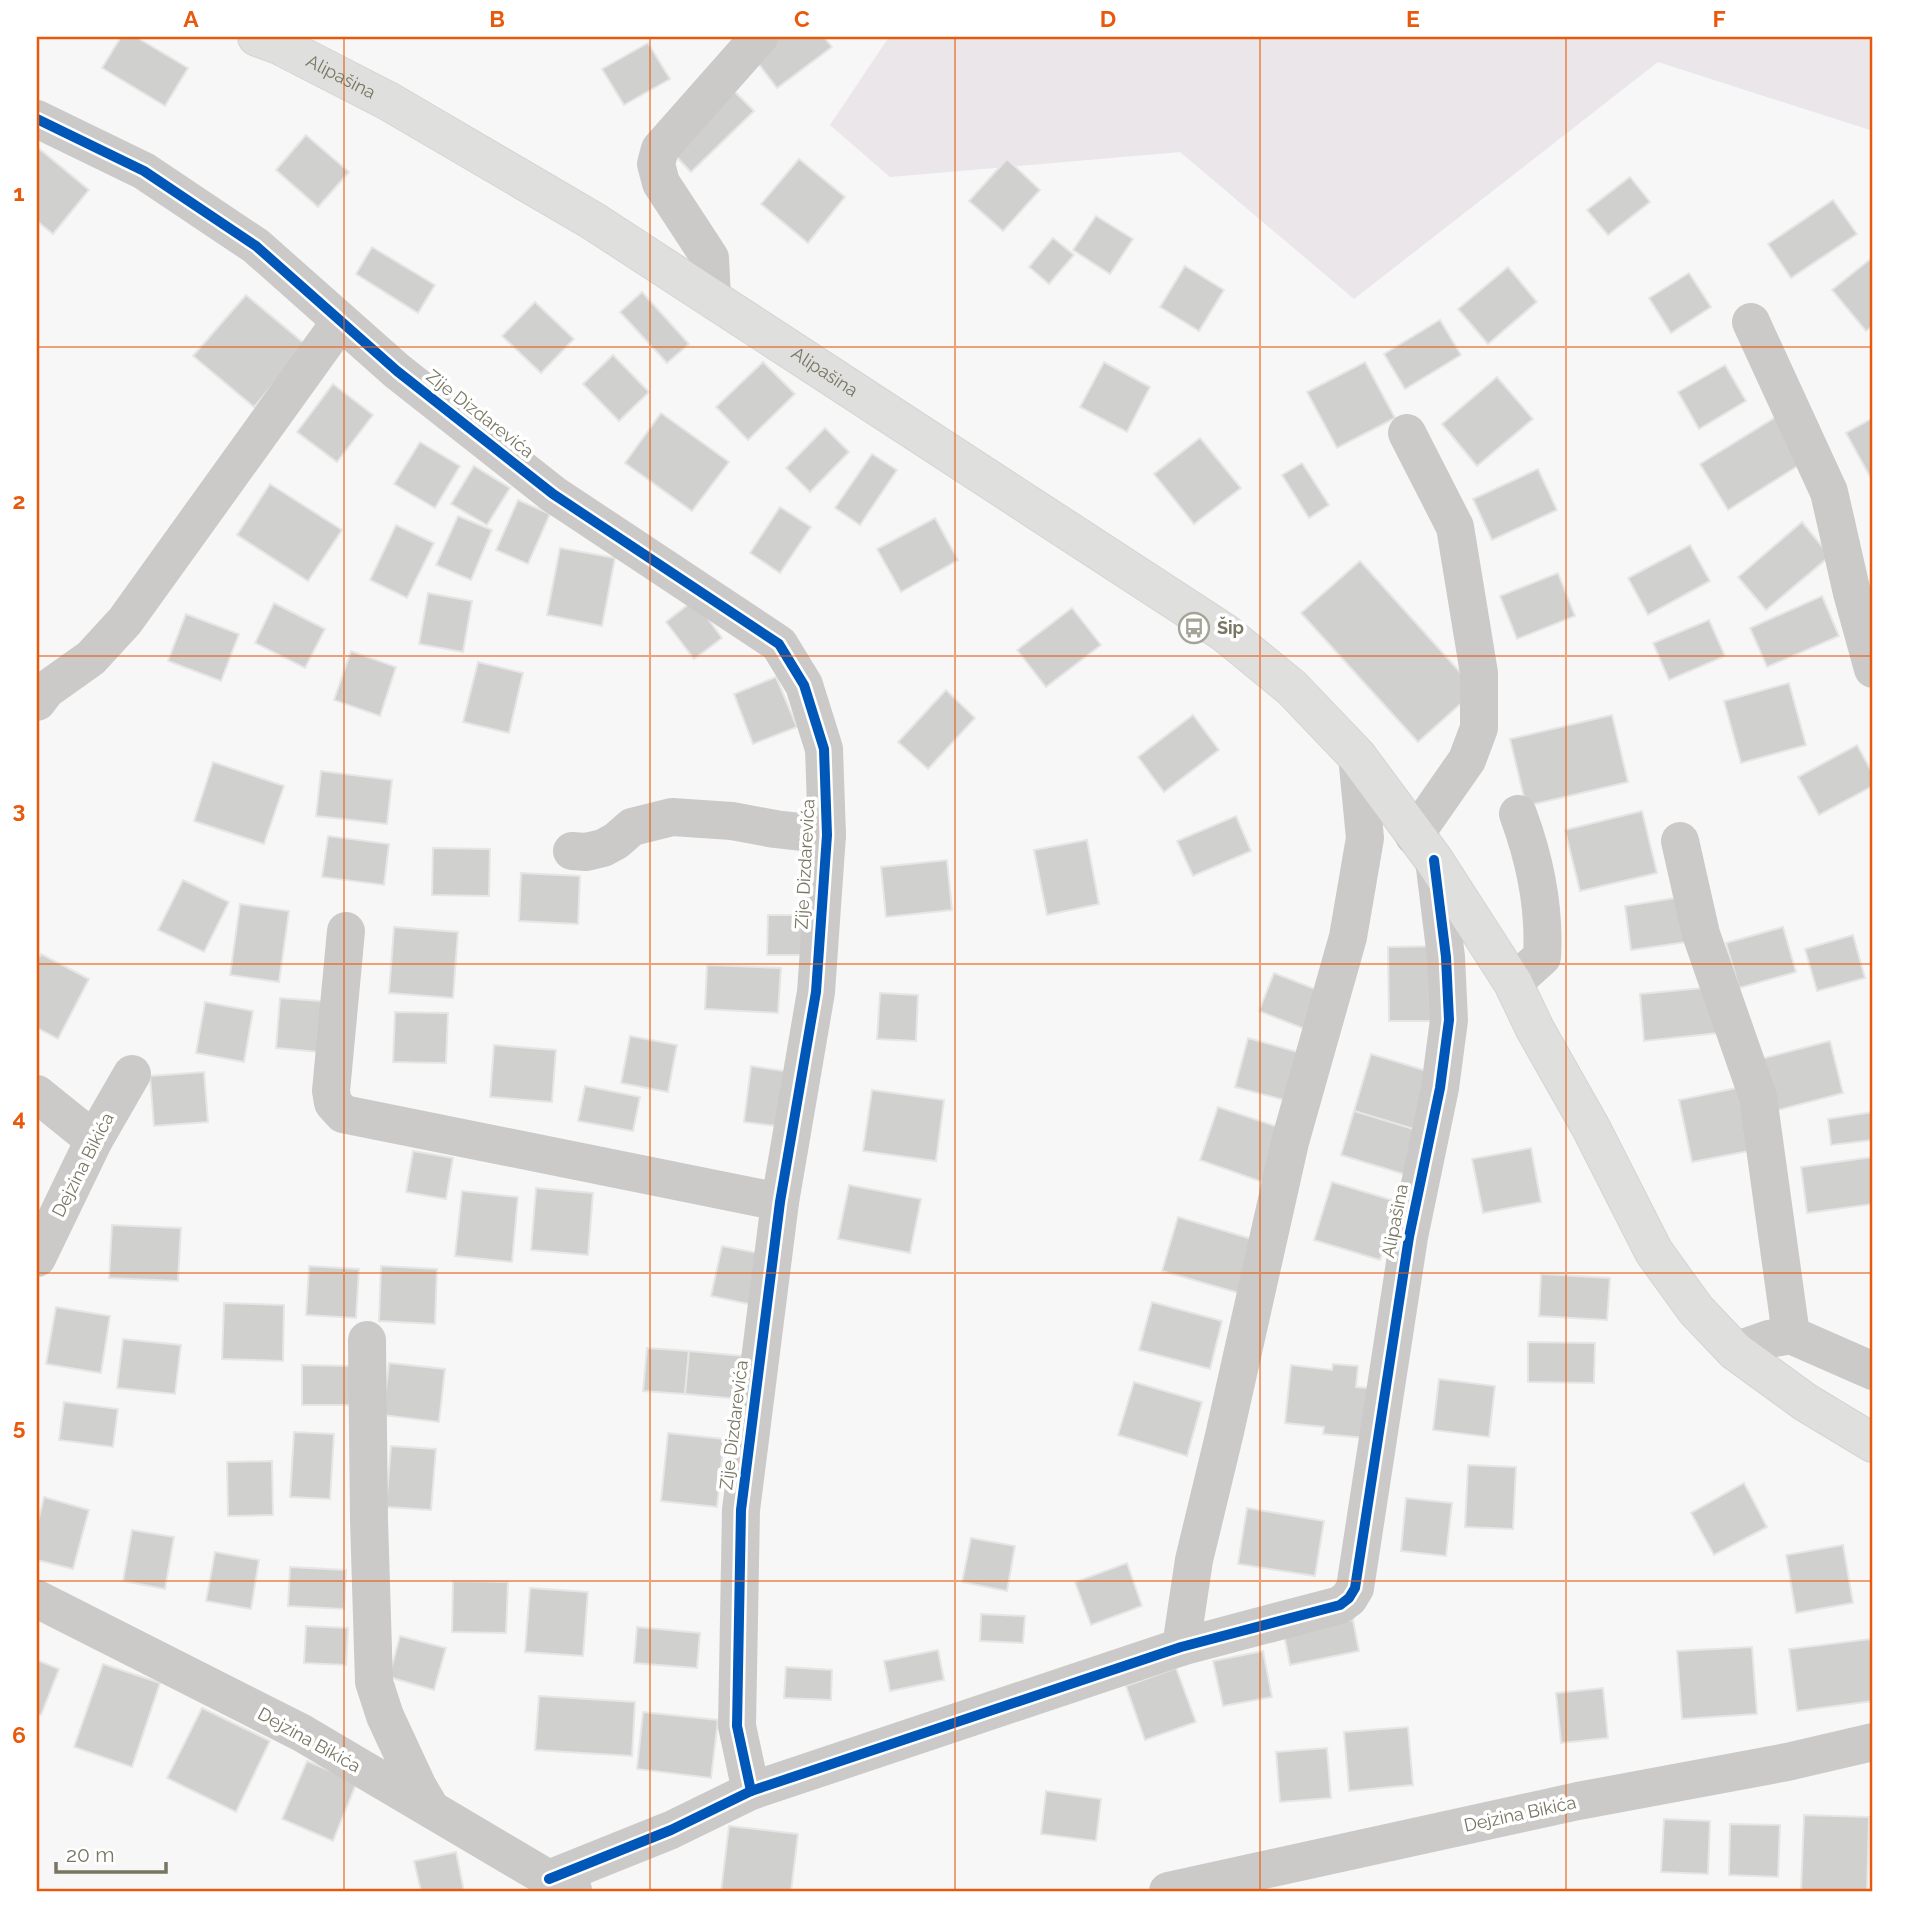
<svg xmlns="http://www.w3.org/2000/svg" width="1910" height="1928" font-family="Raleway,sans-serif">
<rect width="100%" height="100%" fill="#f7f7f7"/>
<path fill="#eae6e9" d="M889 37H1873V131L1658 62 1354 299 1180 152 890 177 830 125Z"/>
<g fill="#d0d0ce" stroke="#e6e6e6" stroke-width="2">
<path d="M121 37H136L188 68 165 106 102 68Z"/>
<path d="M765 37H824L832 47 777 88 748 50Z"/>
<path d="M648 43 670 79 624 105 602 69Z"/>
<path d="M732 89 754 111 691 172 670 150Z"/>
<path d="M306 135 349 172 318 207 276 170Z"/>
<path d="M37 147 89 190 53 234 37 221Z"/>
<path d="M799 159 845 197 808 243 761 204Z"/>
<path d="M1007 159 1040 190 1003 231 969 201Z"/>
<path d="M1630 177 1650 202 1608 235 1587 210Z"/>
<path d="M1833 200 1857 234 1791 278 1768 244Z"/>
<path d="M1096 216 1133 239 1110 274 1073 250Z"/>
<path d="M1053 238 1074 255 1049 284 1029 267Z"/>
<path d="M372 247 435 285 418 313 356 274Z"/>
<path d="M1873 257V326L1866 331 1832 290Z"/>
<path d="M1185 266 1224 290 1199 331 1160 307Z"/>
<path d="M1508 267 1537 302 1488 344 1458 309Z"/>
<path d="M1689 273 1711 307 1671 333 1649 298Z"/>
<path d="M642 292 689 344 667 363 620 312Z"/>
<path d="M246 295 306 345 254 407 193 356Z"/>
<path d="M535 302 574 339 541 373 502 336Z"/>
<path d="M1440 320 1461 355 1405 389 1384 354Z"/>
<path d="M613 355 649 392 619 421 583 384Z"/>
<path d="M763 362 795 394 748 440 716 407Z"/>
<path d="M1104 362 1150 387 1127 432 1080 407Z"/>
<path d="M1365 362 1395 418 1337 448 1307 392Z"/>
<path d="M1725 365 1746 401 1699 429 1678 392Z"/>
<path d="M1497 377 1533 419 1477 466 1442 424Z"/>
<path d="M333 384 373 415 337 462 297 432Z"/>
<path d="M661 413 729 462 692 511 625 463Z"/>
<path d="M1776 417 1804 462 1728 510 1700 464Z"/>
<path d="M1873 418V482L1846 433Z"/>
<path d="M825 428 849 452 810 492 786 468Z"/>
<path d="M1200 438 1241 488 1194 524 1154 474Z"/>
<path d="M420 442 460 466 435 508 394 484Z"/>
<path d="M872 454 897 470 860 525 835 508Z"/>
<path d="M1302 463 1329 505 1309 518 1282 475Z"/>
<path d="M474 466 510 488 487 525 451 504Z"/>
<path d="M1538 469 1557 510 1492 540 1473 499Z"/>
<path d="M270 484 342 530 308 581 237 535Z"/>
<path d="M518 500 550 514 528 564 496 550Z"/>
<path d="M780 507 811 527 780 573 750 553Z"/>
<path d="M458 516 492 530 471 580 436 565Z"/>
<path d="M935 518 958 560 901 592 877 549Z"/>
<path d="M1802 522 1830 556 1766 610 1738 577Z"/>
<path d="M396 525 434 543 407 598 370 580Z"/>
<path d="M1690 545 1710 581 1648 615 1628 578Z"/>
<path d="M560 548 615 558 602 626 547 615Z"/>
<path d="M1360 561 1476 690 1418 742 1301 613Z"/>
<path d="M1558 573 1575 616 1517 639 1500 596Z"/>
<path d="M428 593 472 601 463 652 419 644Z"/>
<path d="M1822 596 1839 636 1767 667 1750 628Z"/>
<path d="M694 600 722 638 694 659 666 622Z"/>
<path d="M274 603 325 629 305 668 255 643Z"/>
<path d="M1072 608 1101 645 1046 687 1017 650Z"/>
<path d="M186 614 239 634 221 681 168 661Z"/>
<path d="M1709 620 1725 656 1669 680 1653 643Z"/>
<path d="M351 651 396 667 380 716 334 700Z"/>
<path d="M478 662 523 673 509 733 463 722Z"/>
<path d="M776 677 797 727 753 744 734 694Z"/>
<path d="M1789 683 1806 745 1741 763 1724 701Z"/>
<path d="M946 690 975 718 928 769 898 742Z"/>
<path d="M1193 715 1219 750 1164 792 1138 757Z"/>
<path d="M1612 715 1628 782 1526 806 1510 739Z"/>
<path d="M1857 745 1873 774V786L1819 815 1798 777Z"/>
<path d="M213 762 284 786 264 844 194 821Z"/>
<path d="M321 771 392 780 387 824 316 816Z"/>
<path d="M1642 811 1657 873 1580 891 1565 830Z"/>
<path d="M1236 816 1251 851 1193 876 1177 841Z"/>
<path d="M328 836 389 844 384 885 322 877Z"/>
<path d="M1087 840 1099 904 1047 915 1034 850Z"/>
<path d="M433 848 490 849 489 896 432 895Z"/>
<path d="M947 860 952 910 886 917 881 867Z"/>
<path d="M521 873 580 876 578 924 519 921Z"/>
<path d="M183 880 229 902 204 952 158 930Z"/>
<path d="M1688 896 1694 941 1631 950 1625 906Z"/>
<path d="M240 904 289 911 279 982 230 975Z"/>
<path d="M768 915H816L815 955H767Z"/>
<path d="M394 927 458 932 453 998 389 993Z"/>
<path d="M1783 927 1796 972 1739 988 1726 943Z"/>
<path d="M1853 935 1865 978 1817 991 1805 949Z"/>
<path d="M1443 946V1021H1389L1388 947Z"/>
<path d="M41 954 89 979 58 1039 37 1028V961Z"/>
<path d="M707 965 781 968 778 1013 705 1009Z"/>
<path d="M1274 973 1325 993 1310 1031 1259 1011Z"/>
<path d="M1713 987 1718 1033 1644 1041 1640 994Z"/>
<path d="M880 993 918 995 916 1041 877 1039Z"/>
<path d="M280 998 334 1002 330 1053 276 1048Z"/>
<path d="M205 1002 253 1011 244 1062 196 1053Z"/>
<path d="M395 1012 448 1013 446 1063 393 1062Z"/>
<path d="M630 1036 677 1045 668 1092 621 1083Z"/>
<path d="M1248 1038 1308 1055 1296 1103 1235 1087Z"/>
<path d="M1830 1041 1843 1093 1770 1112 1757 1060Z"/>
<path d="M494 1045 556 1050 552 1102 490 1097Z"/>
<path d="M1371 1054 1440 1075 1423 1132 1354 1111Z"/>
<path d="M751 1066 791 1072 784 1127 744 1122Z"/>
<path d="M204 1072 208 1122 154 1126 150 1076Z"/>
<path d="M585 1086 640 1097 633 1131 578 1121Z"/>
<path d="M1746 1086 1759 1149 1692 1162 1679 1100Z"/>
<path d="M872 1090 944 1100 936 1161 863 1151Z"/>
<path d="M1218 1107 1287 1130 1268 1184 1200 1160Z"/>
<path d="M1354 1111 1423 1132 1410 1176 1341 1155Z"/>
<path d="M1873 1112V1140L1831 1145 1828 1119Z"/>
<path d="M1531 1148 1541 1202 1483 1213 1472 1159Z"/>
<path d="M413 1151 453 1158 446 1199 406 1192Z"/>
<path d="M1873 1157V1204L1807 1213 1801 1167Z"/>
<path d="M1332 1182 1398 1202 1380 1260 1314 1240Z"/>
<path d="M849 1185 921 1199 910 1253 838 1239Z"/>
<path d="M536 1188 593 1193 588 1255 531 1250Z"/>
<path d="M462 1191 518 1197 512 1262 455 1256Z"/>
<path d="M1178 1217 1255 1240 1239 1293 1162 1271Z"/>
<path d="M112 1225 181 1228 178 1281 109 1278Z"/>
<path d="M722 1246 768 1255 758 1306 711 1296Z"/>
<path d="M309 1266 359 1269 356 1318 306 1315Z"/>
<path d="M381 1266 437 1269 435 1324 379 1321Z"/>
<path d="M1541 1274 1610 1278 1607 1320 1539 1316Z"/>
<path d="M1152 1302 1222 1321 1210 1369 1139 1350Z"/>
<path d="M224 1303 284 1305 283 1361 222 1359Z"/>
<path d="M56 1307 110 1316 101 1373 46 1364Z"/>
<path d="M123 1339 181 1345 175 1394 117 1388Z"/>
<path d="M1528 1342 1595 1343 1594 1383 1528 1382Z"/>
<path d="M647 1348 689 1351 685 1394 643 1391Z"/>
<path d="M689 1351 743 1356 739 1399 685 1394Z"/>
<path d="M389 1363 445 1369 439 1422 383 1415Z"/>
<path d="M1333 1364 1358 1366 1356 1387 1381 1389 1376 1439 1323 1434 1324 1427 1285 1423 1291 1365 1332 1370Z"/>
<path d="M302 1365 352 1366 351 1405H302Z"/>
<path d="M1439 1379 1495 1386 1489 1437 1433 1430Z"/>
<path d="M1134 1382 1202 1402 1187 1456 1118 1435Z"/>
<path d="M64 1402 118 1409 113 1447 59 1440Z"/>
<path d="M294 1432 334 1434 330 1499 290 1497Z"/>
<path d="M668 1433 724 1439 717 1507 661 1501Z"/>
<path d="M391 1446 436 1449 431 1510 386 1507Z"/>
<path d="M272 1461 273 1515 228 1516 227 1462Z"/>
<path d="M1468 1465 1516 1467 1513 1529 1465 1527Z"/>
<path d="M1744 1483 1767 1527 1714 1555 1691 1513Z"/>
<path d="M44 1497 89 1510 73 1569 37 1560V1526Z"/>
<path d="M1406 1498 1452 1503 1446 1556 1401 1551Z"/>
<path d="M1247 1508 1324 1521 1315 1576 1238 1564Z"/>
<path d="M132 1530 174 1537 165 1589 123 1581Z"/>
<path d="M971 1538 1015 1546 1007 1591 962 1582Z"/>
<path d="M1843 1545 1853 1603 1796 1613 1786 1555Z"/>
<path d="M215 1552 259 1560 251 1609 206 1601Z"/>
<path d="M1127 1563 1142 1606 1091 1625 1075 1582Z"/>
<path d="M290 1567 346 1570 344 1609 288 1606Z"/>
<path d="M453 1581 508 1582 506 1633 452 1632Z"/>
<path d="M530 1588 588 1592 583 1656 525 1652Z"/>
<path d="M981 1614 1025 1616 1023 1643 980 1641Z"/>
<path d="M1353 1620 1359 1651 1290 1665 1284 1634Z"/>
<path d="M306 1626 348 1628 346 1665 304 1663Z"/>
<path d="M637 1627 700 1633 697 1668 634 1663Z"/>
<path d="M400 1636 446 1648 434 1690 389 1677Z"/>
<path d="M1870 1639 1873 1661V1701L1797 1711 1789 1649Z"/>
<path d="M1752 1647 1757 1714 1682 1719 1677 1651Z"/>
<path d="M938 1650 944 1680 890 1691 884 1661Z"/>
<path d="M1263 1651 1272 1697 1223 1706 1213 1661Z"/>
<path d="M37 1660 59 1669 41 1715 37 1714Z"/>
<path d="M103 1664 160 1683 132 1767 74 1747Z"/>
<path d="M786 1667 832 1670 831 1700 784 1698Z"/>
<path d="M1176 1668 1196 1722 1145 1740 1126 1686Z"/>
<path d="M1603 1688 1608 1738 1561 1743 1556 1693Z"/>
<path d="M539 1696 635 1702 632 1756 535 1750Z"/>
<path d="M202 1708 270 1741 236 1812 167 1778Z"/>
<path d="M643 1712 718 1720 711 1778 637 1769Z"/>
<path d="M1408 1727 1413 1785 1349 1791 1344 1732Z"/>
<path d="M1327 1748 1331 1798 1280 1802 1276 1752Z"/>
<path d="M307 1761 357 1782 333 1841 282 1819Z"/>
<path d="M1046 1791 1101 1799 1096 1841 1041 1834Z"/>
<path d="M1804 1815 1869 1817 1867 1891H1801Z"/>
<path d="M1664 1819 1710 1821 1708 1874 1661 1872Z"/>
<path d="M1730 1824 1780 1825 1778 1877 1729 1875Z"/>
<path d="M729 1826 798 1834 791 1891H721Z"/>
<path d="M456 1852 464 1891H421L414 1861Z"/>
</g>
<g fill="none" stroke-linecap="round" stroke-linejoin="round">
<g stroke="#d4d4d2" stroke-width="40">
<g id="major">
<path id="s1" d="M257 37 279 45 388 101 593 221 1225 633 1292 688 1357 756 1434 860 1513 983 1535 1029 1591 1128 1654 1252 1696 1310 1735 1351 1805 1402 1873 1443"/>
</g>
</g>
<g stroke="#cbcac8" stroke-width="38">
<path d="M37 119 144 171 256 246 397 371 553 494 779 644 804 685 824 749 827 835 816 992 780 1202 741 1510 737 1726 751 1791"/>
<path d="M712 298 710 258 661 183 656 164 660 149 759 37"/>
<path d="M1751 322 1829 492 1852 593 1873 669"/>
<path d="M1407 433 1455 527 1479 673V728L1467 760 1414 836"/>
<path d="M37 702 46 690 91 658 125 621 340 322"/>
<path d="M1680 841 1701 934 1758 1097 1791 1335"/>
<path d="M572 851 586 852 603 848 616 841 632 827 672 817 732 821 775 829 827 835"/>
<path d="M346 931 331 1091 333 1103 343 1114 780 1202"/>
<path d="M1513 983 1542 957C1545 908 1535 860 1518 814"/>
<path d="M37 1094 94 1140"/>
<path d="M37 1258 94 1140 132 1074"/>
<path d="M367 1340 369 1520 374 1682 385 1716 418 1787 431 1809"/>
<path d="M1735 1351 1769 1339 1791 1335 1873 1371"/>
<path d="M37 1599 302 1733 549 1879 573 1890"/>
<path d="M1181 1647 1194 1560 1224 1436 1290 1142 1348 937 1365 838 1357 756"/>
<path d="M549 1879 671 1830 751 1791 1181 1647 1340 1605 1349 1598 1355 1588 1409 1237 1440 1088 1449 1020 1446 957 1434 860"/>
<path d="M1168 1891 1578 1801 1787 1762 1873 1742"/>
</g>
<use href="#major" stroke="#dfdfde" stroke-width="38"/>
<g stroke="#fff" stroke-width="15">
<g id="cycleway">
<path d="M37 119 144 171 256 246 397 371 553 494 779 644 804 685 824 749 827 835 816 992 780 1202 741 1510 737 1726 751 1791"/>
<path d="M549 1879 671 1830 751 1791 1181 1647 1340 1605 1349 1598 1355 1588 1409 1237 1440 1088 1449 1020 1446 957 1434 860"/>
</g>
</g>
<use href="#cycleway" stroke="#0057b8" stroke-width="10"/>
</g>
<path fill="none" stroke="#e8590c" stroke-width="2" stroke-opacity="0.55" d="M344 37V1891M650 37V1891M955 37V1891M1260 37V1891M1566 37V1891M37 347H1873M37 656H1873M37 964H1873M37 1273H1873M37 1581H1873"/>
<defs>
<g id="bus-ring" transform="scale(1.575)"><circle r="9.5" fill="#fff" stroke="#a4a396" stroke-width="1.5"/><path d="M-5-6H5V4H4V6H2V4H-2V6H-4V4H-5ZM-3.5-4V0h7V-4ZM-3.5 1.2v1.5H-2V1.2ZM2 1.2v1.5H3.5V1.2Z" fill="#a4a396"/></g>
</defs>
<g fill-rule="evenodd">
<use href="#bus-ring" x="1194" y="628"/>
</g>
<g text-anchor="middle" stroke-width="7" stroke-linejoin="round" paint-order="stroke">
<g font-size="18" fill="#787662" stroke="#fff">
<text dy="6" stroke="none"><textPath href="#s1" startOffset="93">Alipašina</textPath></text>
<text dy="6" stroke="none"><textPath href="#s1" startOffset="660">Alipašina</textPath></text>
<text transform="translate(480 414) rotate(38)" y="6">Zije Dizdarevića</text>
<text transform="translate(805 864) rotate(-87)" y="6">Zije Dizdarevića</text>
<text transform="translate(83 1165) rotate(-63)" y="6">Dejzina Bikića</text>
<text transform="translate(1395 1221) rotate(-79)" y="6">Alipašina</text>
<text transform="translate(734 1425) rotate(-83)" y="6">Zije Dizdarevića</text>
<text transform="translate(309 1740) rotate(29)" y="6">Dejzina Bikića</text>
<text transform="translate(1520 1814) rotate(-12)" y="6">Dejzina Bikića</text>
</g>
<g font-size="18" font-weight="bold" fill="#787662" stroke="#fff" text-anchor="start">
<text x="1217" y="634">Šip</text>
</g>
</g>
<rect width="1910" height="1928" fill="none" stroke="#ffffff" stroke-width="77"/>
<path d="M56 1862v10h110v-10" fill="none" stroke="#787662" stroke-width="3.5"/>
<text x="66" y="1862" font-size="21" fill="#787662" stroke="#ffffff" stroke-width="5" paint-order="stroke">20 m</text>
<rect x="38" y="38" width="1833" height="1852" fill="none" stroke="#e8590c" stroke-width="2.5"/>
<g font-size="23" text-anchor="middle" font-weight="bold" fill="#e8590c">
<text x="191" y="27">A</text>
<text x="497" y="27">B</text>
<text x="802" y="27">C</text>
<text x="1108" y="27">D</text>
<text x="1413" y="27">E</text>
<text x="1719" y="27">F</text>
<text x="19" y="201">1</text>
<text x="19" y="509">2</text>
<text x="19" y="818">3</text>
<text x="19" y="1126">4</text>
<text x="19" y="1435">5</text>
<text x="19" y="1743">6</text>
</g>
</svg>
